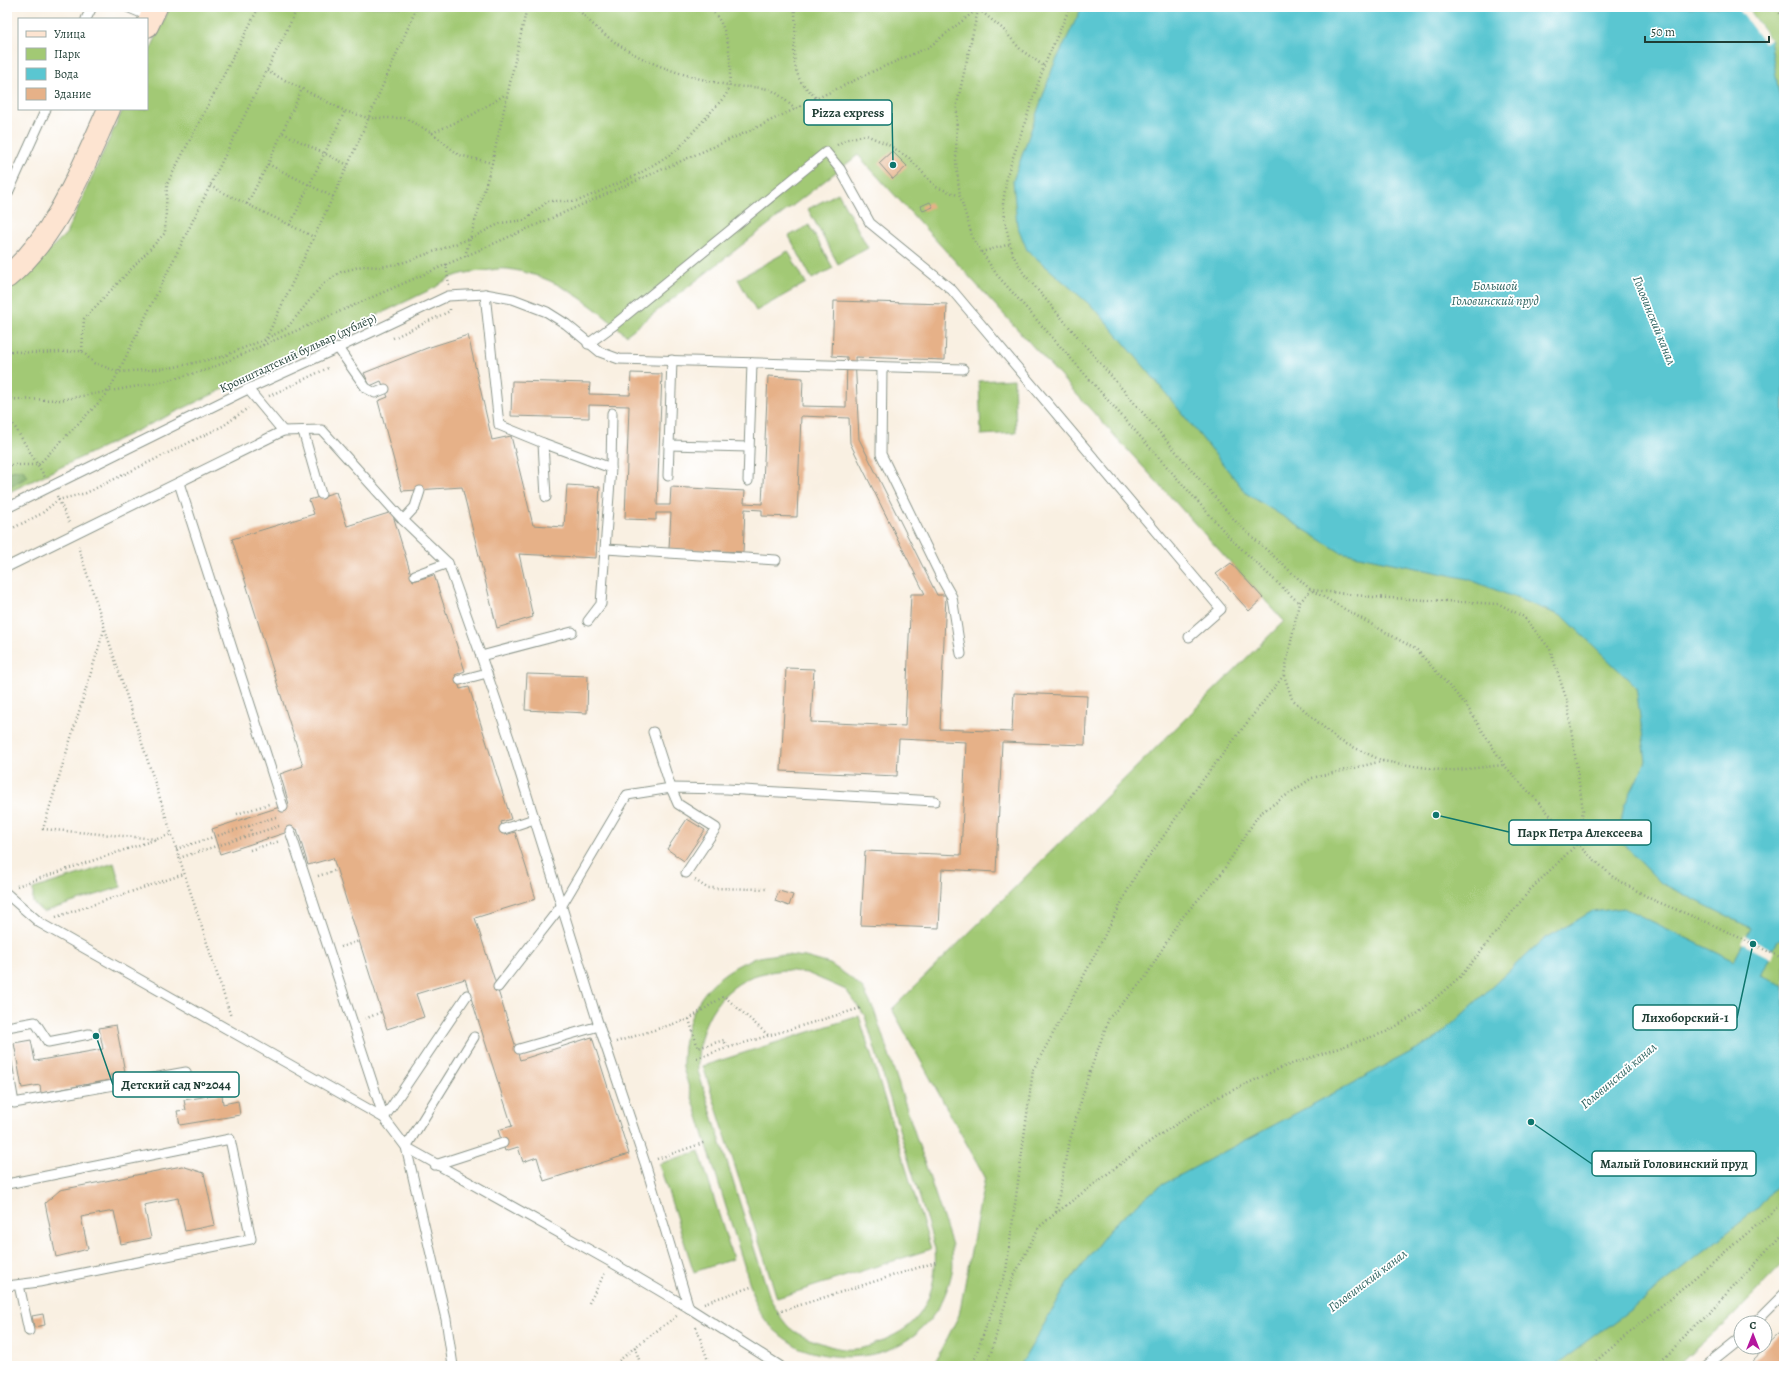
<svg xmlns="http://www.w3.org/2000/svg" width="1791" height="1373" font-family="Alegreya,serif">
<rect width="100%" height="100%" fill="#fff"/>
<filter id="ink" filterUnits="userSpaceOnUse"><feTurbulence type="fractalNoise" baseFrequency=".025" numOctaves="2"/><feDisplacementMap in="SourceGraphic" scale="8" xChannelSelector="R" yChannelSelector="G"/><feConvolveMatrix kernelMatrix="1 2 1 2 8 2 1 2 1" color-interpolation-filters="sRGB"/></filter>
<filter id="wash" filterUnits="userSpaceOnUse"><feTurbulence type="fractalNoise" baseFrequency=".012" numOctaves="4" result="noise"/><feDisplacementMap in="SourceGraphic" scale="16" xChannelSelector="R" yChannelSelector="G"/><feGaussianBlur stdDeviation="0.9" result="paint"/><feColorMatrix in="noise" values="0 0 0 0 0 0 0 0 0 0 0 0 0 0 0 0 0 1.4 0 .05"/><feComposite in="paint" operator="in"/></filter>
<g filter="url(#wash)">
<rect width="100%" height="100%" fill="#f9f0e2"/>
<g fill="#a2c974" stroke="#608354" fill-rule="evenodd">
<path d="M170 7H1784V1263L1732 1316 1677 1366H933L959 1315 985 1177 892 1009 1284 621 858 155 626 335C590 303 557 276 508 269 500 268 491 270 484 271 466 272 450 275 436 287L7 493V289L66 234 123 109H147V57Z"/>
<path d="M838 193 868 248 838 264 808 209Z"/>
<path d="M809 225 833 268 812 279 789 236Z"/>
<path d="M788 251 806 283 756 311 738 279Z"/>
<path d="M1014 379 1016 433 981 435 979 381Z"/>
<path d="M114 863 121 887 43 912 33 903V889Z"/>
<path d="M777 954 805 957 830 964 848 976 863 989 874 1010 952 1245C952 1254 954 1264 952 1272 937 1344 867 1373 800 1348 782 1338 767 1326 757 1307L683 1068C682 1017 703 978 752 959 760 956 769 956 777 954ZM784 970 807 973 846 990 865 1016 935 1248C937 1272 932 1303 913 1322 906 1329 897 1334 888 1338 863 1351 847 1353 821 1343 809 1339 794 1334 786 1324 779 1316 775 1307 770 1298L698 1071C696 1034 711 998 745 980 757 973 770 972 784 970Z"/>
<path d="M859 1016 931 1249 777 1298 703 1066Z"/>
<path d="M699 1151 733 1259 694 1272 659 1164Z"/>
</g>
<path fill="#81ad66" stroke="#50754d" d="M22 469 28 477 7 488V472Z"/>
<path fill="#5ac6d1" stroke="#3c8282" d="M1082 7H1747L1770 39 1784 124V938L1778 940 1761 976 1784 986V1176L1758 1208 1634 1307 1554 1366H1020L1068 1283 1114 1224 1158 1187 1437 1038 1541 941 1591 912 1624 908 1734 961 1751 928 1661 883 1618 839 1624 806 1646 761 1636 687 1564 617 1468 579 1340 552 1247 494 1147 370 1097 311 1027 250 1017 225 1013 181 1053 67Z"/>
<g fill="#f9f0e2">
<path d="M1737 7H1747L1770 39 1764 43Z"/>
<path d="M1745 935 1775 951 1772 959 1741 943Z"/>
</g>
<g id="blocks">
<g fill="#e6b188">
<path d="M892 151 907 166 893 179 879 163Z"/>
<path d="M930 202 933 207 923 211 921 206Z"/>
<path d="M834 301 947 304 945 360 855 357 859 439 937 595H946L940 729 1012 732 1014 693 1087 696 1085 745 1002 742 996 872 942 869 939 928 861 925 865 851 961 855 966 742 899 739 897 776 781 771 786 668 814 669 811 722 905 726 911 594H925L850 443 849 418 801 416 797 517 762 516V510L745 509 743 552 669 549 671 513H656V520L625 519 629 406 589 405V418L511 416 512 381 590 383 589 394 630 395 631 373 662 374 657 505H670L671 487 745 491 744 503 762 504 768 376 803 378 802 406 846 407 847 357 832 356Z"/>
<path d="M468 335 492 440 511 436 533 525 564 527 567 485 600 487 596 558 519 554 533 617 497 628 462 487 402 491 378 401 388 397 381 381 370 386 364 373 427 348Z"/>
<path d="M336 492 347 526 392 512 413 581 434 575 465 671 455 675 460 689 469 687 511 819 501 822 505 835 515 832 536 899 475 918 520 1060 592 1037 629 1154 544 1181 537 1157 523 1162 518 1147 505 1151 498 1130 512 1126 465 979 416 994 424 1017 387 1029 333 858 308 865 297 829 220 854 212 829 289 804 280 774 303 766 232 539 314 514 309 500Z"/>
<path d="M1231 563 1263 598 1249 611 1216 574Z"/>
<path d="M527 674 588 676 587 713 525 710Z"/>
<path d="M687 819 705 830 684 861 667 849Z"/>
<path d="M779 891 793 895 789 906 775 901Z"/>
<path d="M116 1025 125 1072 110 1075V1080L41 1093 40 1085 22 1088 14 1043 31 1040 35 1061 103 1049 99 1028Z"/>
<path d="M222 1094 223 1104 238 1101 240 1115 180 1125 177 1111 186 1110 184 1100Z"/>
<path d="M182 1166 204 1173 215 1225 185 1231 178 1198 144 1205 151 1238 121 1244 114 1211 81 1217 88 1249 56 1257 45 1203 60 1190Z"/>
<path d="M43 1314 45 1325 34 1327 32 1316Z"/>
<path d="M1784 1330V1366H1747Z"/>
</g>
</g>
</g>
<g filter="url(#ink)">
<use href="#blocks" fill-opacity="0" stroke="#8c968b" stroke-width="1"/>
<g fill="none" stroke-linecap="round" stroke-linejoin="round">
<g stroke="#8c968b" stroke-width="11">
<g id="lane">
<path d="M127 7 151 17"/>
<path d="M86 19 92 7"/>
<path d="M7 195 46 109"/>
<path d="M485 294 499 425 543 443 546 497"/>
<path d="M588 344 614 325 826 152 840 169 870 223 952 290 1221 609 1189 637"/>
<path d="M338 348 366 388 375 393 385 389"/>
<path d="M882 367 881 454 943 581 952 597 961 654"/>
<path d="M248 389 283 431"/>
<path d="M303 431 321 494"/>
<path d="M543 443 611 468"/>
<path d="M669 445 749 447"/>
<path d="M668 476 672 360"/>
<path d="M748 481 752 363"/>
<path d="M179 483 283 807"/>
<path d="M7 508 248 389 338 348 448 296 485 294 513 299 547 312 566 324 600 352 619 359 963 369"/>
<path d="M403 520 415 507 420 491"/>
<path d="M606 549 776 560"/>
<path d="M7 567 283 431 322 430 403 520 448 563 481 656 511 744 599 1026 645 1163 689 1308 611 1262 406 1147 384 1118 40 923 7 894"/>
<path d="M415 575 448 563"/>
<path d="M588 621 601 604 611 468 612 413"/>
<path d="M481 656 572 632"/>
<path d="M460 680 487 673"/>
<path d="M653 732 671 788 678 804 716 828 686 873"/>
<path d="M504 829 534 819"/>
<path d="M290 831 384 1118 467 995"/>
<path d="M498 987 562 905 627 795 671 788 727 789 935 801"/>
<path d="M7 1027 35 1022 48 1042 89 1034"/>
<path d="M519 1049 599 1026"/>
<path d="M7 1063 14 1103 186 1072"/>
<path d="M435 1165 503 1143"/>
<path d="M7 1184 230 1139 251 1239 39 1282 7 1286"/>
<path d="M19 1285 29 1331"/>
<path d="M689 1308 780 1366"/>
<path d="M1755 1323 1784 1294"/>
<path d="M453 1366 446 1319 406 1147 474 1037"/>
<path d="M1706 1366 1741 1338"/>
</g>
</g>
<g stroke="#8c968b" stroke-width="24">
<g id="secondary">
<path d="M147 26 156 7"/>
<path d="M7 277C57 236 83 166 109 109"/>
</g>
</g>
<g stroke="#8c968b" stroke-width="2.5" stroke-dasharray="1 3" stroke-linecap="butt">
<path d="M576 7C618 55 667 73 728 85 741 88 755 86 768 89 778 92 787 102 795 109"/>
<path d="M794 7C799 32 788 56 800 80 804 87 812 93 817 99"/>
<path d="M976 7 1003 29 1021 50 1044 66"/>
<path d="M1070 7 1044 66 1007 175 1003 204 1006 227 1013 255 1024 274 1237 523 1311 590 1417 650 1466 705 1504 765 1577 844 1613 877 1653 900 1709 923 1784 959"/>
<path d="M1774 7 1784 18"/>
<path d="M978 10 957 104 956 162 960 196 973 239 997 275 1230 538 1299 603"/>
<path d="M267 71 345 111 368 118H405L432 133 459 155 492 163"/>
<path d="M283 133 348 165"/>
<path d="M432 133 472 115 506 94"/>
<path d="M837 145 847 139 866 135 887 144 909 158 936 187 960 196"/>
<path d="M268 164 333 197"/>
<path d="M210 186 314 237"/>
<path d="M247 204 268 164 302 89"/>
<path d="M290 225 345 111"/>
<path d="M981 252 1011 244"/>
<path d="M465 256 492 163 527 7"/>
<path d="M446 264 449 285"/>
<path d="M393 338 450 311V308"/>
<path d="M263 345 348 165 417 7"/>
<path d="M7 351 36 353 82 351 94 363 119 372 170 368 221 357 266 339 287 328 323 284 341 272 362 266 380 267 402 263 469 239 501 223 525 220 548 201H578L637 175 677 150 726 95C735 73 730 16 705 7"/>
<path d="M82 351 84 319 165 233 167 184 259 7"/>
<path d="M269 396 330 367"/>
<path d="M7 399 60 400 161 382 207 370 747 132 876 70 929 47 980 7"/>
<path d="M7 414 45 477"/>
<path d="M7 465H38L108 393 298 7"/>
<path d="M57 496 69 522"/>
<path d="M7 531 41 514 58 500 86 493 223 426 248 408"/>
<path d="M78 546 231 1017"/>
<path d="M104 630 43 829 157 839"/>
<path d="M1284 675 1292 699 1338 740 1383 761 1447 771 1504 765"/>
<path d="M237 814 269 804"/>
<path d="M249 826 252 834"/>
<path d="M176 849 276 817"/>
<path d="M250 850 280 841"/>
<path d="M179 858 279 826"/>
<path d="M318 876 337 870"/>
<path d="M695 880 707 888 766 889"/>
<path d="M17 886 172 834"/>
<path d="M56 917 184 874"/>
<path d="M341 947 359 941"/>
<path d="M365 1019 381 1012"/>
<path d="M689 1019 698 1048 724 1040 727 1048 861 1008"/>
<path d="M616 1042 689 1019 724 996 768 1035"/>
<path d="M697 1058 727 1048"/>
<path d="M657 1159 706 1142"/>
<path d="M1056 1212 1067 1151 1087 1080 1109 1018 1145 978 1179 921 1221 874 1259 814 1312 778 1383 761"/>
<path d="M589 1303 605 1273"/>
<path d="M704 1303 751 1287"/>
<path d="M778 1312 936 1262"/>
<path d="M696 1327 710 1366"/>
<path d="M635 1347 641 1366"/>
<path d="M613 1366 635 1347 678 1315"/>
<path d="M972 1366 1006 1271 1033 1070 1072 999 1135 876 1163 837 1195 790 1284 675 1299 603 1311 590"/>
<path d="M984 1366 991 1353 1012 1280 1039 1227 1056 1213 1152 1140 1218 1097 1283 1067 1386 1032 1417 1014 1461 976 1530 890 1577 844 1583 810 1567 701 1550 649 1524 617 1499 604 1373 597 1313 590"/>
<path d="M1590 1366 1770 1214 1784 1200"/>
<path d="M1654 1366 1719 1303 1784 1231"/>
</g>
<use href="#lane" stroke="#fff" stroke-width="9"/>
<use href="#secondary" stroke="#fde4d1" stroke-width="22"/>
</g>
</g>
<g text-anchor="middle" stroke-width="3.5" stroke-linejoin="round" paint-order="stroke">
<g font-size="12" fill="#1f3d34" stroke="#fff">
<text transform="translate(298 353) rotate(-25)" y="4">Кронштадтский бульвар (дублёр)</text>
</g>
<g font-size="13" font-style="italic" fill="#316663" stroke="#fff">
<text x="1495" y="290">Большой<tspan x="1495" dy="15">Головинский пруд</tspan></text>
<text transform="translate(1655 320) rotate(68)" y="5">Головинский канал</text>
<text transform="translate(1618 1075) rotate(-40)" y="5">Головинский канал</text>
<text transform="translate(1367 1280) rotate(-37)" y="5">Головинский канал</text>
</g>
</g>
<path fill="none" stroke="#0f766e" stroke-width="1.5" d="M893 165L892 113M1436 815L1509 832M1753 944L1737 1018M96 1036L113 1085M1531 1122L1592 1164"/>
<g fill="#0f766e" stroke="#fff" stroke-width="1.5">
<circle cx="893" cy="165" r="4"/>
<circle cx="1436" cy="815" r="4"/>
<circle cx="1753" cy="944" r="4"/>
<circle cx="96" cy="1036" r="4"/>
<circle cx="1531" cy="1122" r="4"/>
</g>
<g fill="#fff" stroke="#0f766e" stroke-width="1.5">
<rect x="804" y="100" width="88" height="25" rx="4"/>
<rect x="1509" y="820" width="142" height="25" rx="4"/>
<rect x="1633" y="1005" width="104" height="25" rx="4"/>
<rect x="113" y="1072" width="126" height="25" rx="4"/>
<rect x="1592" y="1151" width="164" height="25" rx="4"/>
</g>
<g font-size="13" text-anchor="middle" font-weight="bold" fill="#1f3d34">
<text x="848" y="117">Pizza express</text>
<text x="1580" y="837">Парк Петра Алексеева</text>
<text x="1685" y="1022">Лихоборский-1</text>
<text x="176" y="1089">Детский сад №2044</text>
<text x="1674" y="1168">Малый Головинский пруд</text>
</g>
<rect width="1791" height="1373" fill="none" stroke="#fff" stroke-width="24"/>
<rect x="18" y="18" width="130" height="92" fill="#ffffff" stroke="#a5b1ae"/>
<rect x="26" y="31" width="20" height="6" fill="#fde4d1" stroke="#a5b1ae"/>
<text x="54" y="38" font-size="12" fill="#1f3d34">Улица</text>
<rect x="26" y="48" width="20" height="12" fill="#a2c974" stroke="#a5b1ae"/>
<text x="54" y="58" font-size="12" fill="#1f3d34">Парк</text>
<rect x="26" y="68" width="20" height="12" fill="#5ac6d1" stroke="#a5b1ae"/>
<text x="54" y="78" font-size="12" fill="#1f3d34">Вода</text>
<rect x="26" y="88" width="20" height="12" fill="#e6b188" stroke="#a5b1ae"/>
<text x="54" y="98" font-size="12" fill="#1f3d34">Здание</text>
<g transform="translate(1753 1335)"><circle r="19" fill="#ffffff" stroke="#a5b1ae"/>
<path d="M0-3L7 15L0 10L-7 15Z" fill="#b5179e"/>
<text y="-6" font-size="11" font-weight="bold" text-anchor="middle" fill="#1f3d34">С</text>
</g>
<path d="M1645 36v6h124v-6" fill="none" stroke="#1f3d34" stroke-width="2"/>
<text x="1651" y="36" font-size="12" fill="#1f3d34" stroke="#ffffff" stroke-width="3" paint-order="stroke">50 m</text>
</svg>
